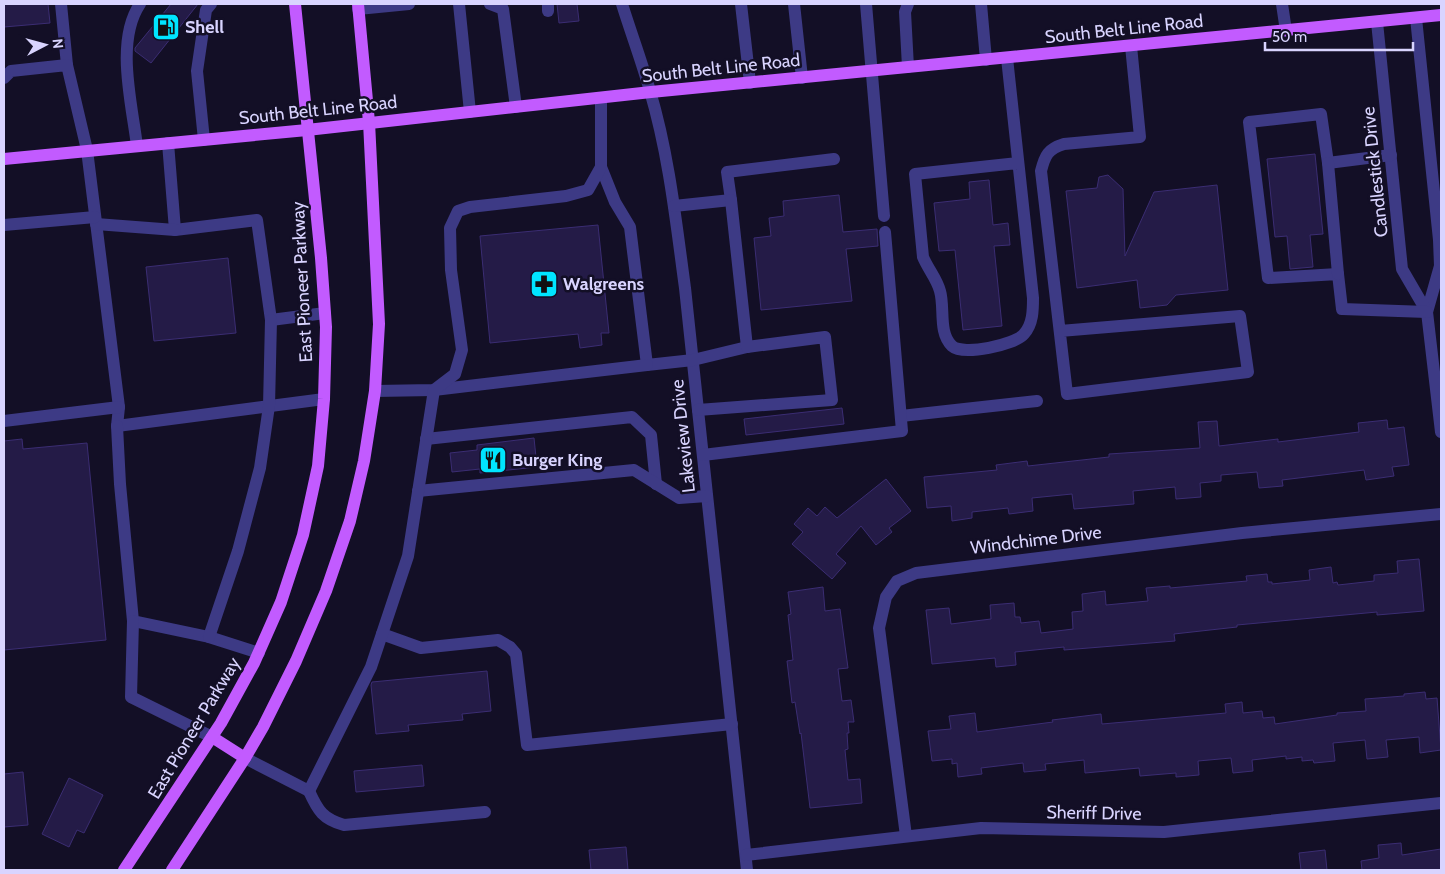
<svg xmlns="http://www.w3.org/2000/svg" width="1445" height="874" font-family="Cabin,sans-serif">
<rect width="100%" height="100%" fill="#130f26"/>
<g fill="#241b47" stroke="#3b2d73">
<path d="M4 4H48L50 23 4 27Z"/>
<path d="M171 4H198L151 63 135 51V48Z"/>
<path d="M557 4H577L579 21 559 23Z"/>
<path d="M1315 154 1323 234 1310 235 1313 267 1290 269 1287 236 1275 237 1267 159Z"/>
<path d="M1108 175 1123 189 1125 256 1154 192 1217 185 1228 290 1176 295 1167 305 1140 308 1137 280 1077 288 1066 191 1097 188 1099 177Z"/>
<path d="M989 180 993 225 1008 223 1010 245 994 246 1002 326 963 330 955 250 939 251 934 203 970 199 969 182Z"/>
<path d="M839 195 843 232 877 229 878 246 846 249 852 301 761 310 754 238 771 236 769 218 784 216 783 201Z"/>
<path d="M598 225 609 333H601L602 345 580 348 578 334 490 343 480 236Z"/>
<path d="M228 258 236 333 154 341 146 267Z"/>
<path d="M842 408 844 424 746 435 744 419Z"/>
<path d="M1387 420 1388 429 1404 427 1409 465 1392 467 1394 476 1366 480 1364 470 1282 480 1283 486 1259 488 1257 472 1221 475V481L1200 483 1201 497 1176 499 1175 487 1133 491 1134 504 1074 509 1072 494 1032 498 1033 511 1009 514 1008 508 972 512V518L952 521 951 506 927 508 924 477 997 470 996 465 1027 461 1028 466 1109 457V454L1200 448 1198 422 1217 421 1219 446 1278 439V442L1359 432 1358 423Z"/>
<path d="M534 438 537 467 480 473V469L452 472 450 453 477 450V445Z"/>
<path d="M22 439 23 449 87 443 106 640 4 650V441Z"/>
<path d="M886 479 911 511 889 528 892 532 876 545 861 526 836 554 846 563 832 579 792 544 803 532 794 524 808 508 817 516 825 507 837 518Z"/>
<path d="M1419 559 1424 611 1377 615V612L1237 625V627L1174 634 1175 641 1064 650V647L1015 652 1016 665 996 667 995 658 932 664 926 610 949 608 951 624 991 619 990 605 1014 603 1015 617H1020L1021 623 1039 621 1041 633 1073 629 1072 612 1083 611 1082 594 1105 591 1106 605 1148 601 1146 588 1170 586V588L1247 581 1246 576 1267 574 1268 582H1272V584L1310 580 1309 570 1331 567 1333 583 1337 582 1338 585 1374 581V575L1398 573 1397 561Z"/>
<path d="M823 587 825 611 840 609 848 668 838 669 842 701 851 700 854 722H848L849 733H847L848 749 845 750 848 780 860 779 862 803 810 808 801 733 800 734 795 702 792 703 787 661 793 660 788 615 791 614 788 592Z"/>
<path d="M487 671 491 711 462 714 463 720 408 725 409 731 376 734 371 685 372 682Z"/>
<path d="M1425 692 1426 699 1437 698 1441 750 1420 753 1419 737 1386 740 1388 757 1367 759 1365 740 1333 743 1335 761 1314 763 1313 760 1302 761V757L1286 759V756L1252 760 1253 771 1233 773 1231 758 1198 761 1199 775 1176 777V773L1140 776 1139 768 1085 773 1084 760 1045 764 1046 770 1024 772 1023 763 981 768 982 774 958 777 957 763 952 764V759L932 761 928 731 951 729 949 716 975 713 977 732 1053 722 1052 720 1101 714 1102 724 1226 713 1225 704 1242 702 1243 713 1262 711 1263 718 1274 717 1275 724 1337 715V713L1366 711 1365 699 1404 696V694Z"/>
<path d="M422 765 424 786 356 792 354 771Z"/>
<path d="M23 772 28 825 4 827V774Z"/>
<path d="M69 778 103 795 84 833 77 830 69 847 42 834Z"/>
<path d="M1401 843 1402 855 1441 849V870H1362L1361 861 1379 858 1378 845Z"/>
<path d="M626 847 628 870H591L589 850Z"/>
<path d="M1325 850 1327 870H1301L1299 853Z"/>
</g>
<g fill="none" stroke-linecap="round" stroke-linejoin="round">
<g stroke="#3d3a85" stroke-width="12">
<path d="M61 4 67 65"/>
<path d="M459 4 470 112"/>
<path d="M490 4 503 9 516 107"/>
<path d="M548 4V11"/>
<path d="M622 4C631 33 642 62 650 91 669 155 676 222 685 288L747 870"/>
<path d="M741 4 750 83"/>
<path d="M794 4 802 78"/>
<path d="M866 4 884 216"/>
<path d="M908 4 905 12 908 67"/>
<path d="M981 4 986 60"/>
<path d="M1282 4 1286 31"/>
<path d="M358 9 409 4"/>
<path d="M1416 18 1439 240 1440 266 1427 312 1441 432"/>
<path d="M1377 22 1402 269 1427 312"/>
<path d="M1007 58 1033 298C1033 310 1033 324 1024 334 1015 345 963 356 952 346 938 333 945 308 940 291 937 279 928 269 923 257L915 174 1018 163"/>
<path d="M4 78 11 71 67 65 87 150 119 407 117 426 324 399"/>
<path d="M204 140 197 71 206 10 211 4"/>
<path d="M168 143 175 230 257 220 271 320 325 313"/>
<path d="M137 146C132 104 115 41 140 4"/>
<path d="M1391 155 1328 163 1321 114 1249 122 1268 278 1338 274 1342 309 1427 312"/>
<path d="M1328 163 1338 274"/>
<path d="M601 167 615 202 630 227 647 365 693 360 747 347"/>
<path d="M674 206 731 200 727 172 834 159"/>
<path d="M96 224 175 230"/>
<path d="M4 225 95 217"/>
<path d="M1060 331 1240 316 1248 372 1067 394 1041 171C1045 155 1048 149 1064 144L1140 137 1131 46"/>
<path d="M375 391 434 390 647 365"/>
<path d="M698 410 832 400 825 337 747 347 731 200"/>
<path d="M901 416 1037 401"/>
<path d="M4 421 119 407"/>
<path d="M117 426 120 484 133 621 209 637 259 653"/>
<path d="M426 439 632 417 651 435 656 484"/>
<path d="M703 455 902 431 885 232"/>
<path d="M418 491 634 470 679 498 707 496"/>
<path d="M133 621 131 697 212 737"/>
<path d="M382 634 421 648 498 640 510 647 516 654 527 745 732 724"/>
<path d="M209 637 238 551 260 468 269 406 271 320"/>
<path d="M245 758 309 791 371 667 408 556 434 390 455 374 462 350 451 270 450 228 458 211 470 207 566 196 588 190 601 167V98"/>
<path d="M309 791C318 811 323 819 344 825L485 812"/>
<path d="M906 836 879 628 886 597 897 581 916 573 1242 533 1441 514"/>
<path d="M746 855 981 828 1164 832 1441 803"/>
</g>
<g stroke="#c25bff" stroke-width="12">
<path d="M4 159 307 130 651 92 1441 15"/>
<path d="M212 737 245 758"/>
<path d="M124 870 221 723 254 663 281 602 303 535 318 466 324 399 326 327 321 258 295 4"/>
<path d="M172 870 245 758 263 727 296 661 326 591 350 521 364 461 375 391 379 324 369 122 358 4"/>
</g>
</g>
<defs>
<g id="fuel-square" transform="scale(1.4375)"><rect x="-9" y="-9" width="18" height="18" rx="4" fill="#00e5ff" stroke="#130f26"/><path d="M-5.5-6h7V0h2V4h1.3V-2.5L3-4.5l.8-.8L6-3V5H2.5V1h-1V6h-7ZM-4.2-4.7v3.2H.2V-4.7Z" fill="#111"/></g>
<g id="pharmacy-square" transform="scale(1.4375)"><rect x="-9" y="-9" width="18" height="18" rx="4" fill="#00e5ff" stroke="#130f26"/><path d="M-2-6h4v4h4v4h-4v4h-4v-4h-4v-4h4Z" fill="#111"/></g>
<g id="restaurant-square" transform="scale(1.4375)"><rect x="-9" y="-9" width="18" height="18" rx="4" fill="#00e5ff" stroke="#130f26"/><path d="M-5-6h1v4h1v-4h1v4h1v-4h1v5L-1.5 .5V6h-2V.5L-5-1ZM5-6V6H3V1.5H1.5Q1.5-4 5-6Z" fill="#111"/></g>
</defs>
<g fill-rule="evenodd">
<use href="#fuel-square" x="166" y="27"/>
<use href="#pharmacy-square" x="544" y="284"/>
<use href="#restaurant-square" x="493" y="460"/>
</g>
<g text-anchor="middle" stroke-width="5" stroke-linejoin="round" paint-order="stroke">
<g font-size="18" font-weight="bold" fill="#d9d4ff" stroke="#130f26" text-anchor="start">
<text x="185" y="33">Shell</text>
<text x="563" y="290">Walgreens</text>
<text x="512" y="466">Burger King</text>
</g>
<g font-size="18" fill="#d9d4ff" stroke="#130f26">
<text transform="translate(1124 29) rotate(-6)" y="6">South Belt Line Road</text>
<text transform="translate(721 68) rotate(-6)" y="6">South Belt Line Road</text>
<text transform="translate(318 110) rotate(-6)" y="6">South Belt Line Road</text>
<text transform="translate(1375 172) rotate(-96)" y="6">Candlestick Drive</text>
<text transform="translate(302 282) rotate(-93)" y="6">East Pioneer Parkway</text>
<text transform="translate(683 436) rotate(-96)" y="6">Lakeview Drive</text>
<text transform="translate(1036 540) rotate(-7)" y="6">Windchime Drive</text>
<text transform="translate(194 728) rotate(-59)" y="6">East Pioneer Parkway</text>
<text transform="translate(1094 813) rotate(1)" y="6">Sheriff Drive</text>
</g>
</g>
<rect width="1445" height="874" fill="none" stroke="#d9d4ff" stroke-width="10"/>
<g transform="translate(45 45) rotate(84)" stroke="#130f26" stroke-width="4" paint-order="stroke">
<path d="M0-4L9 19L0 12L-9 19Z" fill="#d9d4ff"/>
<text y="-8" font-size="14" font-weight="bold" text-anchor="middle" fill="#d9d4ff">N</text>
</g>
<path d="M1265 42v8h148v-8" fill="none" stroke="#d9d4ff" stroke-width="2.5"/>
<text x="1272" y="42" font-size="15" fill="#d9d4ff" stroke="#130f26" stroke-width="4" paint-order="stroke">50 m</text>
</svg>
